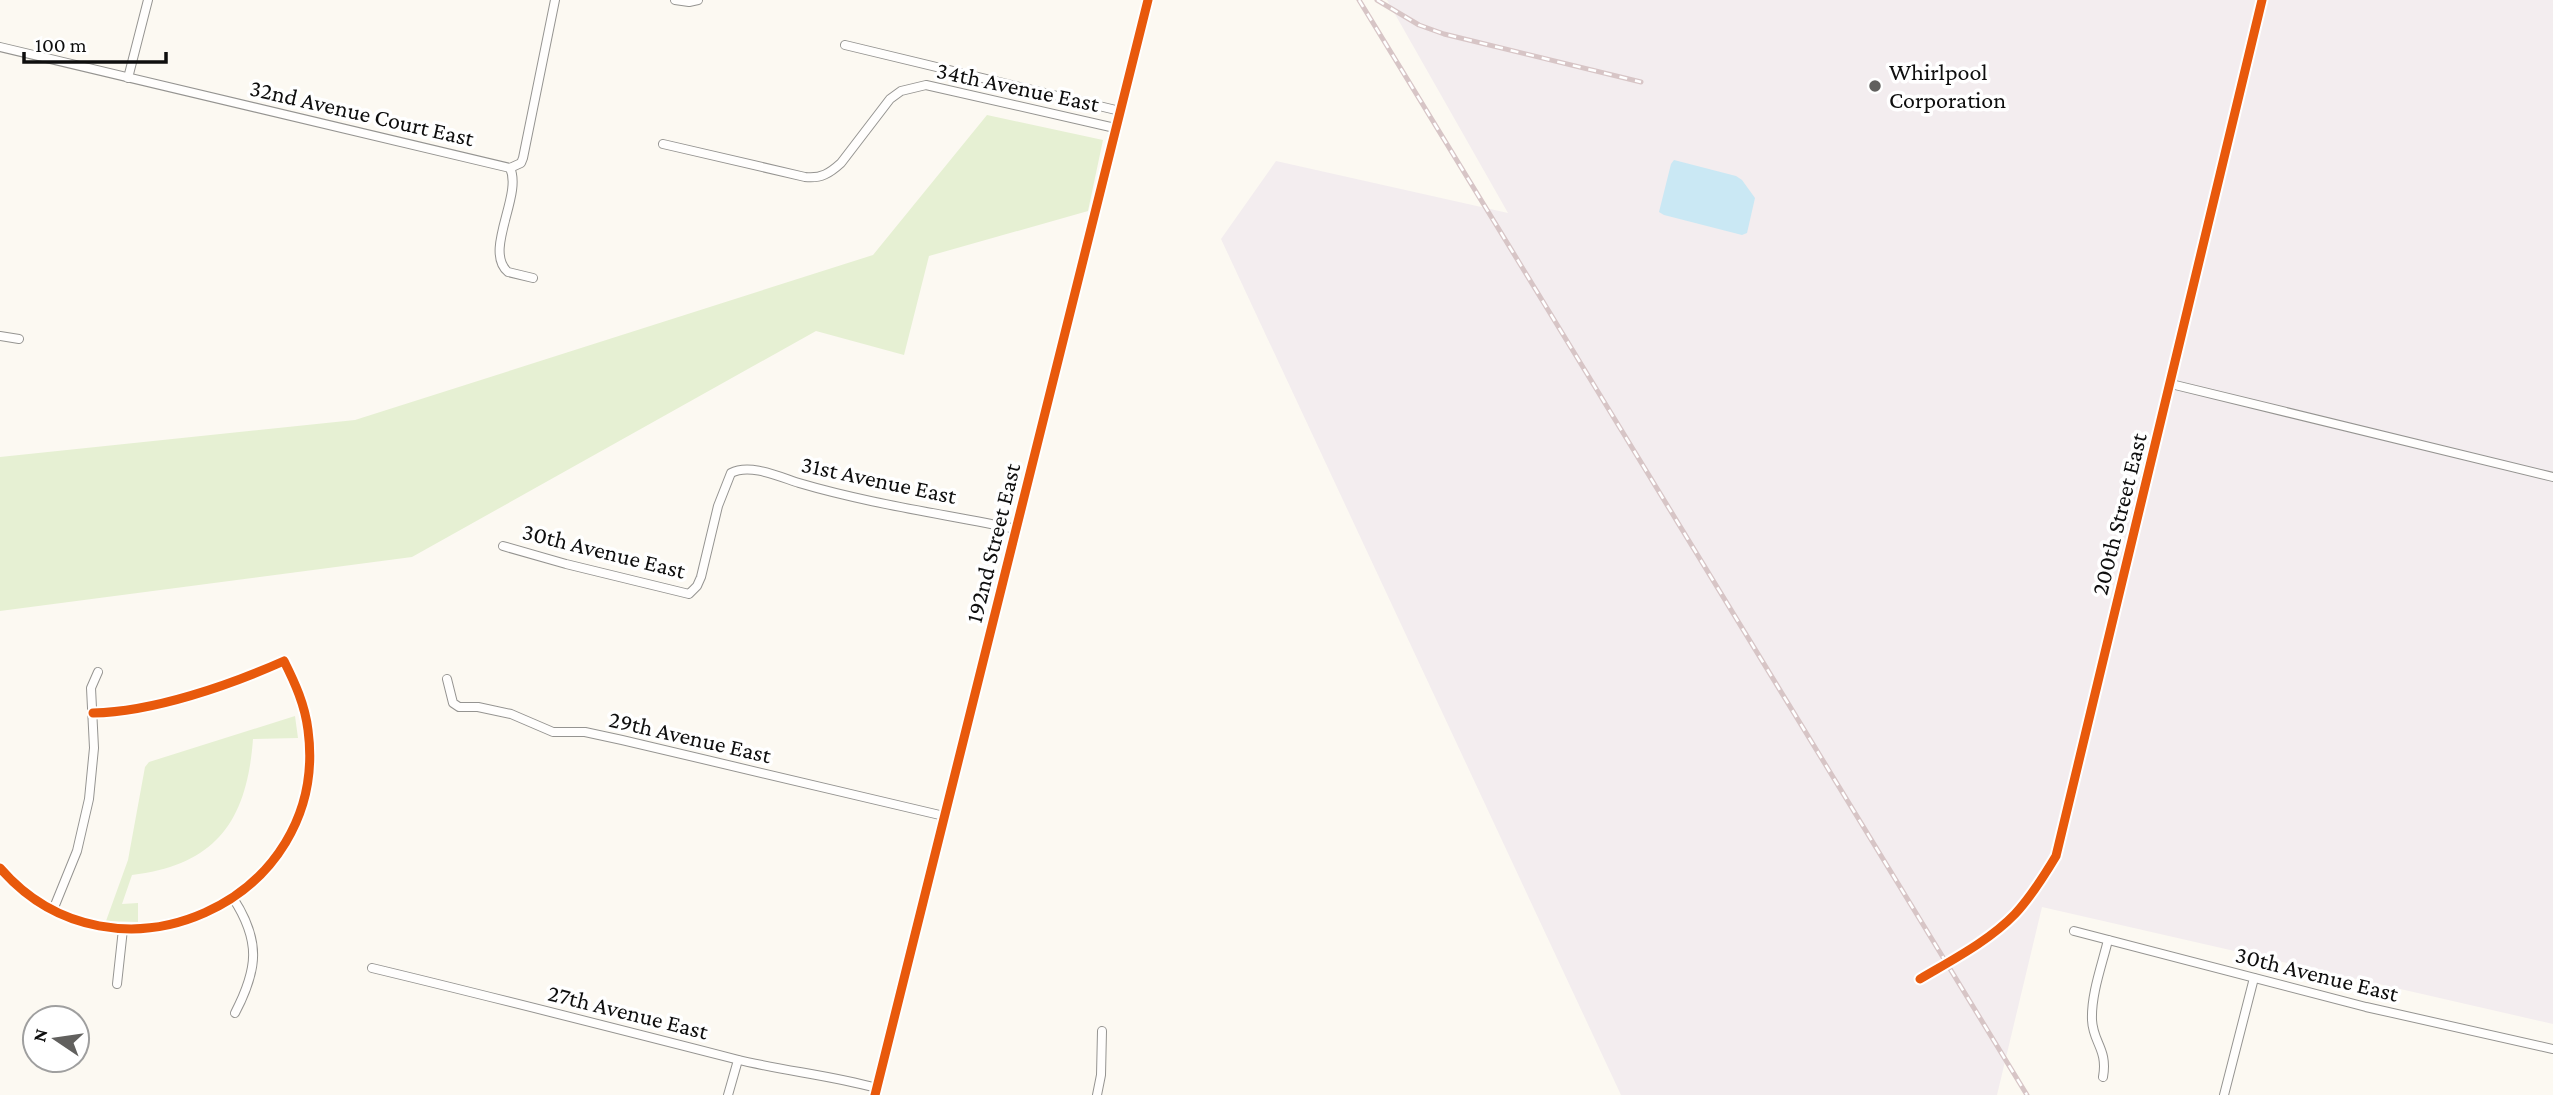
<svg xmlns="http://www.w3.org/2000/svg" width="2553" height="1095" font-family="'Crimson Pro',serif">
<rect width="100%" height="100%" fill="#fcf9f2"/>
<path fill="#f3edef" d="M1387 0H2553V1024L2042 907 1997 1095H1621L1221 239 1276 161 1508 213Z"/>
<g fill="#e6f0d3">
<path d="M987 115 1103 140 1088 211 929 256 904 355 816 331 412 557 0 611V457L355 420 873 255Z"/>
<path d="M295 716 298 738 253 739C247 821 216 865 132 875L122 904 138 903V922L106 921 128 860 145 767 149 762Z"/>
</g>
<path fill="#cae8f4" d="M1674 160 1736 176 1742 180 1755 198 1747 233 1742 235 1664 215 1659 212 1671 164Z"/>
<g fill="none" stroke-linecap="round" stroke-linejoin="round">
<g stroke="#959491" stroke-width="10">
<g id="minor">
<path d="M675 0 689 2 698 0"/>
<path d="M845 45 1120 111"/>
<path d="M0 47 510 168"/>
<path d="M128 78 148 0"/>
<path d="M663 144 805 177C821 179 830 173 841 163L890 99 901 91 926 85 1115 128"/>
<path d="M510 168 521 163 523 158 555 0"/>
<path d="M510 168C523 195 483 251 508 272L533 278"/>
<path d="M0 336 19 339"/>
<path d="M2171 384 2553 477"/>
<path d="M503 546 566 564 689 594 697 586 701 577 718 506 731 473C750 463 780 477 799 483 870 504 944 514 1016 529"/>
<path d="M447 679 453 703 459 707H478L511 714 553 732H585L622 740 944 816"/>
<path d="M0 868C113 999 331 902 308 730 305 705 295 683 284 661 230 685 153 712 93 713"/>
<path d="M233 898C261 941 258 969 235 1013"/>
<path d="M53 910 77 851 89 799 94 748 91 688 98 672"/>
<path d="M2074 931 2366 1007 2553 1049"/>
<path d="M372 968C493 997 614 1028 735 1059 782 1071 830 1075 876 1088"/>
<path d="M117 984 123 929"/>
<path d="M2103 1077C2108 1049 2093 1043 2092 1020 2091 994 2102 965 2108 940"/>
<path d="M728 1095 738 1060"/>
<path d="M1097 1095 1101 1075 1102 1031"/>
<path d="M2224 1095 2254 978"/>
</g>
</g>
<g stroke="#959491" stroke-width="11">
<g id="tertiary">
<path d="M1920 979C1952 960 1989 941 2015 914 2031 897 2044 876 2056 856L2262 0"/>
<path d="M875 1095 1148 0"/>
</g>
</g>
<use href="#minor" stroke="#fffefd" stroke-width="8"/>
<use href="#tertiary" stroke="#fffefd" stroke-width="10"/>
<g stroke="#d7c5c6" stroke-width="5">
<g id="rail">
<path d="M1359 0 2027 1095"/>
<path d="M1377 0 1419 25 1444 34 1641 82"/>
</g>
</g>
<use href="#rail" stroke="#fff" stroke-width="2.5" stroke-dasharray="8" stroke-linecap="butt"/>
<g stroke="#fff" stroke-width="13">
<g id="cycleway">
<path d="M0 868C113 999 331 902 308 730 305 705 295 683 284 661 230 685 153 712 93 713"/>
<path d="M1920 979C1952 960 1989 941 2015 914 2031 897 2044 876 2056 856L2262 0"/>
<path d="M875 1095 1148 0"/>
</g>
</g>
<use href="#cycleway" stroke="#e8590c" stroke-width="9"/>
</g>
<circle fill="#61605e" stroke="#fff" stroke-width="2.5" cx="1875" cy="86" r="7"/>
<g text-anchor="middle" stroke-width="7" stroke-linejoin="round" paint-order="stroke">
<g font-size="24" fill="#0e0e0e" stroke="#fff" text-anchor="start">
<text x="1889" y="80">Whirlpool<tspan x="1889" dy="28">Corporation</tspan></text>
</g>
<g font-size="24" fill="#0e0e0e" stroke="#fff">
<text transform="translate(1018 87) rotate(12)" y="8">34th Avenue East</text>
<text transform="translate(362 113) rotate(13)" y="8">32nd Avenue Court East</text>
<text transform="translate(879 480) rotate(12)" y="8">31st Avenue East</text>
<text transform="translate(2119 514) rotate(-76)" y="8">200th Street East</text>
<text transform="translate(993 543) rotate(-76)" y="8">192nd Street East</text>
<text transform="translate(604 551) rotate(14)" y="8">30th Avenue East</text>
<text transform="translate(690 737) rotate(13)" y="8">29th Avenue East</text>
<text transform="translate(2317 974) rotate(14)" y="8">30th Avenue East</text>
<text transform="translate(628 1012) rotate(14)" y="8">27th Avenue East</text>
</g>
</g>
<g transform="translate(56 1039) rotate(283)"><circle r="33" fill="#ffffff" stroke="#9f9f9f" stroke-width="2"/>
<path d="M0-5L12 26L0 18L-12 26Z" fill="#61605e"/>
<text y="-10" font-size="19" font-weight="bold" text-anchor="middle" fill="#0e0e0e">N</text>
</g>
<path d="M24 52v10h142v-10" fill="none" stroke="#0e0e0e" stroke-width="3.5"/>
<text x="35" y="52" font-size="21" fill="#0e0e0e" stroke="#ffffff" stroke-width="5" paint-order="stroke">100 m</text>
</svg>
